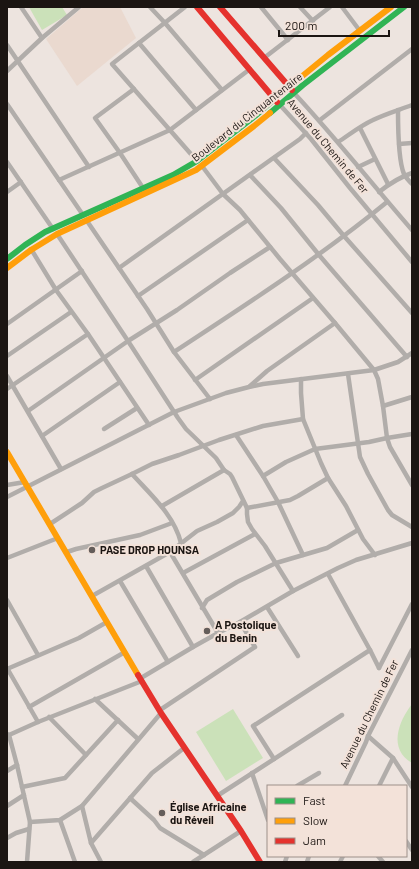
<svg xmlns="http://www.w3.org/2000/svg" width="419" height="869" font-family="Barlow,sans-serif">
<rect width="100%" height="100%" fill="#ede4df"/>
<path fill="#ead9cf" d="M83 7H120L136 38 77 86 46 39Z"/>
<g fill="#cbe1b9">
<path d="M29 7H62L67 15 42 30Z"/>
<path d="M412 704V763C388 749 398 722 412 704Z"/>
<path d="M233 709 263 758 226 781 196 732Z"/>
</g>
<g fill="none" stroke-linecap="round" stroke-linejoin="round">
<g stroke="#b1adaa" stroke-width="4.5">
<path d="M21 7 42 38"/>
<path d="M150 7 165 23 222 90"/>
<path d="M185 7 112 64 197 161"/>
<path d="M261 7 288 40"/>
<path d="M300 7 313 21"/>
<path d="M342 7 360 31"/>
<path d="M139 43 196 110"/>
<path d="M7 45 89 167"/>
<path d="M264 58 330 7"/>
<path d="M7 71 42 38 79 7"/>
<path d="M134 89 95 118 120 153 143 188"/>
<path d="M294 93C335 137 372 184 412 230"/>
<path d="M7 104 83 215"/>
<path d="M280 105 311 139 350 188 412 262"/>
<path d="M398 110C398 126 398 160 404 174 406 178 409 181 412 184"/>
<path d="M320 120 412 49"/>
<path d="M360 128 388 184"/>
<path d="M338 142C349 135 360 126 373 120 385 114 399 110 412 105"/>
<path d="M399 144 412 143"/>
<path d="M274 158 318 205 344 236 412 313"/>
<path d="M7 162 53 229"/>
<path d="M202 166 223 194 240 210 280 259 335 323 374 370 378 379 383 406 387 438 390 447 412 485"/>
<path d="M358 167 375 159"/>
<path d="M250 175 281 208 319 255 407 357"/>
<path d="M59 180 170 130 250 69"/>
<path d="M7 192 21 182"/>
<path d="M379 192C389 184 400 177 412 173"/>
<path d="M87 221 147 309 174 352 210 399"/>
<path d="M57 234 128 341 178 418 186 429 216 458 224 470 230 474 232 477 247 508V514L248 522 252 529 265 546 293 591"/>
<path d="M31 249 56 290 88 334 149 425"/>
<path d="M119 268 300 139 306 133"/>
<path d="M138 296 248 220"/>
<path d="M7 324 82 271"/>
<path d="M174 352C247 304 320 257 387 202"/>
<path d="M7 356 71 312"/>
<path d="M348 374 360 457 368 474 388 510 392 515 412 527"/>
<path d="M7 376 61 469"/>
<path d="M301 379V393L303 419 321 463 328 478 346 506 363 539 375 555"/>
<path d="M195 380 313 298"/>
<path d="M250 386 267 371 335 323"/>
<path d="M7 389 88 334"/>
<path d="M383 406 412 397"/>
<path d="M28 411 128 341 177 310 230 273 270 247"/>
<path d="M104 429 137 408"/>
<path d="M236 435 263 476 278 502 303 555"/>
<path d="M42 436 120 382"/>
<path d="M132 474C151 495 174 515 181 543"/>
<path d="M263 476 286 462 315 449 369 442 387 438 412 434"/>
<path d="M7 485 25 482"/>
<path d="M7 497 174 412 226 393 249 387 263 384 374 370 398 362 412 353"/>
<path d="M162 506 224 470"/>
<path d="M247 508 290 500 298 496 328 478"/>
<path d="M50 524 82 503 94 492 102 488 132 474 152 464 179 455 219 440 263 426 303 419"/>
<path d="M67 552 76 549 140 535 172 523"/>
<path d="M170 552 218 633"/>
<path d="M7 558 58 538"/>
<path d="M146 566 193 647"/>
<path d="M183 573 255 534"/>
<path d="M328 574 370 650 379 668"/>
<path d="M120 581 168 662"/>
<path d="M92 596 170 552 197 531 217 522 233 513 239 507 243 501"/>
<path d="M7 600 38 655"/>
<path d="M267 607 298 656"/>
<path d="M202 608 207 600 237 582 276 563 327 548 358 530"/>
<path d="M7 668 38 722"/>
<path d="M379 668 412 604"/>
<path d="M7 669 79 638 107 622"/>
<path d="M141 678 193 647 218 633 240 622 293 591 338 568 356 560 412 543"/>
<path d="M95 699 138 739"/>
<path d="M29 707 125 652"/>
<path d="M160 710 255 647 240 622"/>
<path d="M49 717 86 755"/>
<path d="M7 734 9 735 17 765 30 822 27 862"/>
<path d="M9 735 38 722 142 681"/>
<path d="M368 736 393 758 412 787"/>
<path d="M274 759 253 726 370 650"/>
<path d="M7 771 17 765"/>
<path d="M252 773 268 820"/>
<path d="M297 786 319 773"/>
<path d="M345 786 366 742 368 736 412 650"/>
<path d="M379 786 393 758"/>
<path d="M22 787 65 778 118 720"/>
<path d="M217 796 342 715"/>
<path d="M130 798 154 820 160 828 204 855"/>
<path d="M7 806 24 795"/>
<path d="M82 806 91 843 101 862"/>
<path d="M60 820 75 862"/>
<path d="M30 822 60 820 82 806 161 713"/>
<path d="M7 838 16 833 29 829"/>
<path d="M406 841 412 850"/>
<path d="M91 843 152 773 184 748"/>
<path d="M378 856 383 862"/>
<path d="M193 862 241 831"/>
<path d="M285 862 287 856"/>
<path d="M307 862 309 856"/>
<path d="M340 862 343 856"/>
</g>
<g stroke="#30b455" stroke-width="6">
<path d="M270 113 303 85 404 7"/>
<path d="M7 259 25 245 45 232 173 175 197 161 255 116 278 96"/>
</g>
<g stroke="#ff9f0a" stroke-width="6">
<path d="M278 96 328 55 391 7"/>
<path d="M7 268 31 250 57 234 196 170 254 126 270 113"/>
<path d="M7 452 138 675"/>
</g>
<g stroke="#e5322d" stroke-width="6">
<path d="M197 7 277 102"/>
<path d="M220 7 292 90"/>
<path d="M138 675 161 713 241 831 260 862"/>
</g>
</g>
<g fill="#645d5a" stroke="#f3e2d9" stroke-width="1.5">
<circle cx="92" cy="550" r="4"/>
<circle cx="207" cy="631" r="4"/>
<circle cx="162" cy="813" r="4"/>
</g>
<g text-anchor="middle" stroke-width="4" stroke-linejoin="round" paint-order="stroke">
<g font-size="11" fill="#1b1512" stroke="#f3e2d9">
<text transform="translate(247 117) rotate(-38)" y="4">Boulevard du Cinquantenaire</text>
<text transform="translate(328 146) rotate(50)" y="4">Avenue du Chemin de Fer</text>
<text transform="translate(369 714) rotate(-64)" y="4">Avenue du Chemin de Fer</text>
</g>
<g font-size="11" font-weight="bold" fill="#1b1512" stroke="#f3e2d9" text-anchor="start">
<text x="100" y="554">PASE DROP HOUNSA</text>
<text x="215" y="629">A Postolique<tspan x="215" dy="13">du Benin</tspan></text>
<text x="170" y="811">Église Africaine<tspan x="170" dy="13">du Réveil</tspan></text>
</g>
</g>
<rect width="419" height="869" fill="none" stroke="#1b1512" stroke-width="16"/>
<rect x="267" y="785" width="140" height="72" fill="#f3e2d9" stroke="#9d9089"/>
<rect x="275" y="798" width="20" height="6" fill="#30b455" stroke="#9d9089"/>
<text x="303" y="805" font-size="12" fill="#1b1512">Fast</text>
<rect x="275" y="818" width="20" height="6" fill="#ff9f0a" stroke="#9d9089"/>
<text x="303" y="825" font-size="12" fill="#1b1512">Slow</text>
<rect x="275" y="838" width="20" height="6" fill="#e5322d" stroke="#9d9089"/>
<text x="303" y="845" font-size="12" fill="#1b1512">Jam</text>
<path d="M279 30v6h110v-6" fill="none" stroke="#1b1512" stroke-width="2"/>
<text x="285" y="30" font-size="12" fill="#1b1512" stroke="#f3e2d9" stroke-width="3" paint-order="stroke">200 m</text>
</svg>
